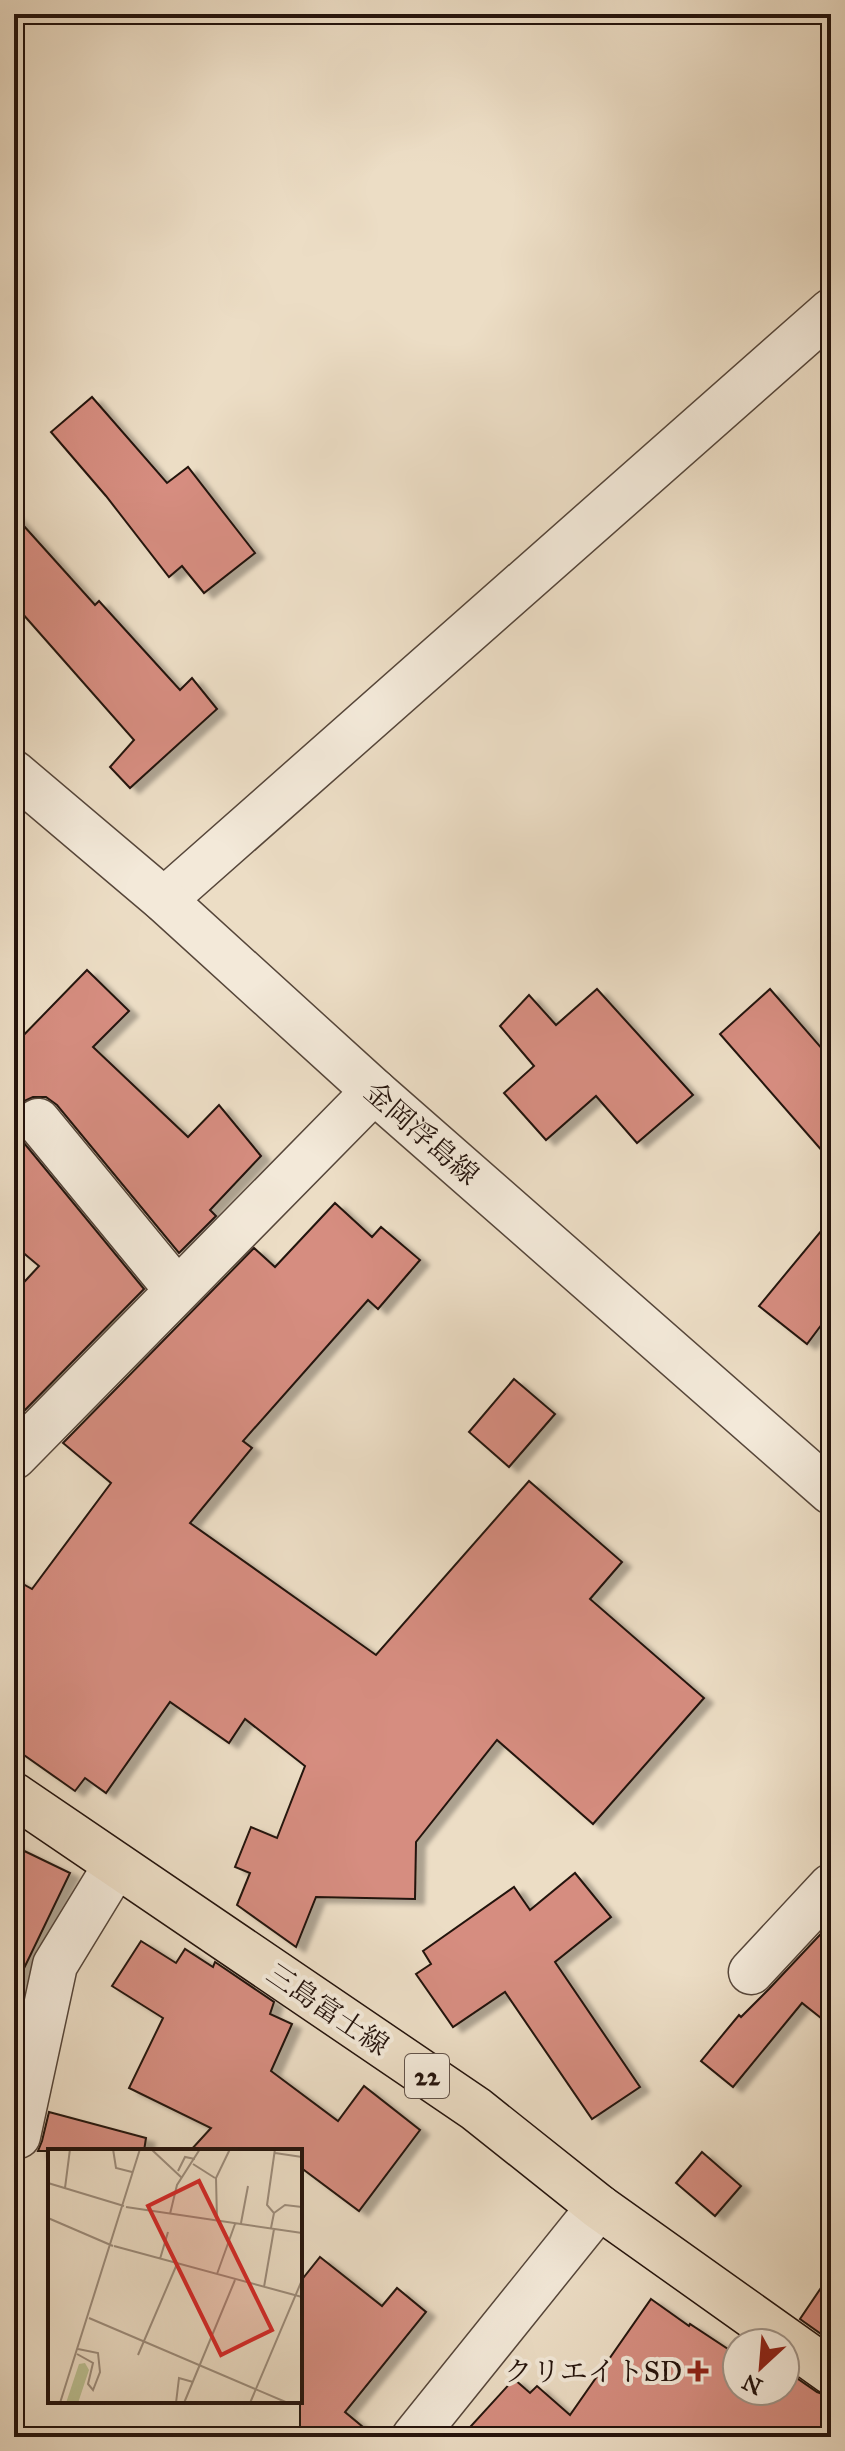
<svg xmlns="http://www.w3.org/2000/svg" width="845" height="2451" font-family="'IM FELL Great Primer','Noto Serif JP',serif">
<defs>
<filter id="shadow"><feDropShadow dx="9" dy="5" stdDeviation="2" flood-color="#0004"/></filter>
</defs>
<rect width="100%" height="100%" fill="#ecddc5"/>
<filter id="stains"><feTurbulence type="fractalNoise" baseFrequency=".0025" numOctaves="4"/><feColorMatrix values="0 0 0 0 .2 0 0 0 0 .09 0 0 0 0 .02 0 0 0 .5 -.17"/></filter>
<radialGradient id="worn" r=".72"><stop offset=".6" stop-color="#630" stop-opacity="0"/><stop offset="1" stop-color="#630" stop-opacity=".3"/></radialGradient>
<g fill="#d68d80" stroke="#24130c" stroke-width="2" filter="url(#shadow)">
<path d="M92 397 167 483 188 467 255 553 204 593 182 566 169 577 106 496 51 432Z"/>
<path d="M14 515 95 605 99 601 180 690 192 678 217 709 130 788 110 767 134 740 14 604Z"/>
<path d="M87 970 129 1011 93 1047 188 1137 219 1105 261 1156 210 1210 216 1216 179 1253 57 1105 46 1097H33L22 1102 14 1117V1045Z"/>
<path d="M597 989 693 1095 637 1143 596 1096 546 1140 504 1093 534 1066 500 1026 529 995 556 1025Z"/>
<path d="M770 989 831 1059V1161L720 1034Z"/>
<path d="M14 1127 19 1137 144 1289 24 1411 14 1402V1293L39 1266 14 1245Z"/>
<path d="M335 1203 372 1237 381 1227 420 1260 378 1309 368 1300 243 1441 252 1448 190 1523 376 1655 529 1481 622 1562 590 1599 704 1698 593 1824 497 1740 416 1842 415 1899 316 1897 296 1947 237 1905 250 1873 235 1867 251 1827 277 1838 305 1766 245 1719 229 1743 170 1702 106 1793 85 1778 75 1791 14 1748V1579L32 1589 111 1483 63 1443 254 1248 275 1267Z"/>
<path d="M831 1219V1312L807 1344 759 1306Z"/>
<path d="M514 1379 555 1414 509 1467 469 1432Z"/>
<path d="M14 1846 70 1873 14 1989Z"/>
<path d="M575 1873 611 1917 555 1962 640 2087 592 2119 505 1992 453 2027 416 1974 431 1964 423 1951 514 1887 530 1910Z"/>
<path d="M831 1923V2026L802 2003 733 2087 701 2061 739 2015 741 2017 769 1989Z"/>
<path d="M141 1941 176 1963 185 1949 213 1967 215 1962 274 2002 270 2014 292 2024 271 2071 338 2121 364 2086 420 2130 359 2211 300 2167V2151H190L211 2128 129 2088 163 2018 112 1986Z"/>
<path d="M49 2112 146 2138 144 2151H38L42 2141Z"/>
<path d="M702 2152 741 2186 715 2216 676 2183Z"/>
<path d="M320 2257 382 2306 397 2288 426 2312 345 2412 375 2437H300V2282Z"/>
<path d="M831 2273V2341L800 2319Z"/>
<path d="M651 2299 689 2326 690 2324 737 2355V2391H785V2370L817 2392 831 2397V2437H461L514 2379 530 2393 537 2386 570 2415Z"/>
</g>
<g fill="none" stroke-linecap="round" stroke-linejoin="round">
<g stroke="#56463a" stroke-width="47">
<g id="minor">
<path d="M164 900 831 311"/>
<path d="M38 1121 177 1290"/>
<path d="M14 1457 374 1091"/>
<path d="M751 1972 831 1886"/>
<path d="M18 2136 55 1965 116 1865"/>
<path d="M414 2437 599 2207"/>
</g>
</g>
<g stroke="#56463a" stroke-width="47">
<path id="tertiary" d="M14 773 164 900 374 1091 831 1492"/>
</g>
<g stroke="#24130c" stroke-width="47">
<path id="primary" d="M14 1795 476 2109 599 2207 831 2372"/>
</g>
<use href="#minor" stroke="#f3e9d9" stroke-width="44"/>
<use href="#tertiary" stroke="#f3e9d9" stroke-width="44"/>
<use href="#primary" stroke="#ecddc5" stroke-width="44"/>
</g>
<path fill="#8f2418" stroke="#f3e9d9" stroke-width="3" d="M694 2359h8v8h8v8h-8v8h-8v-8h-8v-8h8z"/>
<g text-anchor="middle" stroke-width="8" stroke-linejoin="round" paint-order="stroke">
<rect fill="#f3e9d9" stroke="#62534a" stroke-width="2" x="405" y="2054" width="44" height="44" rx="6"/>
<g font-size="26" font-weight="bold" fill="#24130c">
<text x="427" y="2085">22</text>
</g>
<g font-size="28" fill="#24130c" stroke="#f3e9d9">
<text transform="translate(422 1133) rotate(41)" y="10">金岡浮島線</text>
<text transform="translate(328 2009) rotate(34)" y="10">三島富士線</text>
</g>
<g font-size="28" fill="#24130c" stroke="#f3e9d9" text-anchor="end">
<text x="682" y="2381">クリエイトSD</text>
</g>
</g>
<g transform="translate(48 2149)">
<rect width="254" height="254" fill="#ecddc5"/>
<path d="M37 214 41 221 30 254H18L31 215Z" fill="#bbc092"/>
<path fill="none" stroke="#9c8c7b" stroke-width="2" d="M65 0 68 19 84 23M103 0 134 29M227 4 254 8M145 15 167 29M130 22 137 8 147 10M0 34 76 57M17 39 22 0M78 58 254 84M226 64 237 56 254 58M122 65 129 36 152 0M0 69 65 97M169 71 168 29 182 0M193 74 200 37M223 79 226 64 219 56 227 0M66 97 254 148M112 110 120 83M169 125 187 75M216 138 226 80M41 169 240 254M29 205 45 214 40 235 45 241 52 223 50 204 30 200M90 206 129 115M12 254 92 0M128 254 131 229 145 233M136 254 187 131M202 254 254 131"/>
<path fill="#d62828" fill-opacity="0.15" stroke="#d62828" stroke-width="4" d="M151 32 224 181 173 206 100 57Z"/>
<rect width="254" height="254" fill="none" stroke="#24130c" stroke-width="4"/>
</g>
<rect width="845" height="2451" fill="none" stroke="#ecddc5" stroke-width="48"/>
<rect x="16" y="16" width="813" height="2419" fill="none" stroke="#24130c" stroke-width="4"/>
<rect x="24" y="24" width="797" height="2403" fill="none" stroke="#24130c" stroke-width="2"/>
<g transform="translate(761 2367) rotate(206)"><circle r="38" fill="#f3e9d9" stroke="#a09387" stroke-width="2"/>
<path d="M0-6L14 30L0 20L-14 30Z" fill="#8f2418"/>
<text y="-12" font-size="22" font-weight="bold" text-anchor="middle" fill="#24130c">N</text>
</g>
<rect width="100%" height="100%" filter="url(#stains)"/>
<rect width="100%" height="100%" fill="url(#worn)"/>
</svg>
